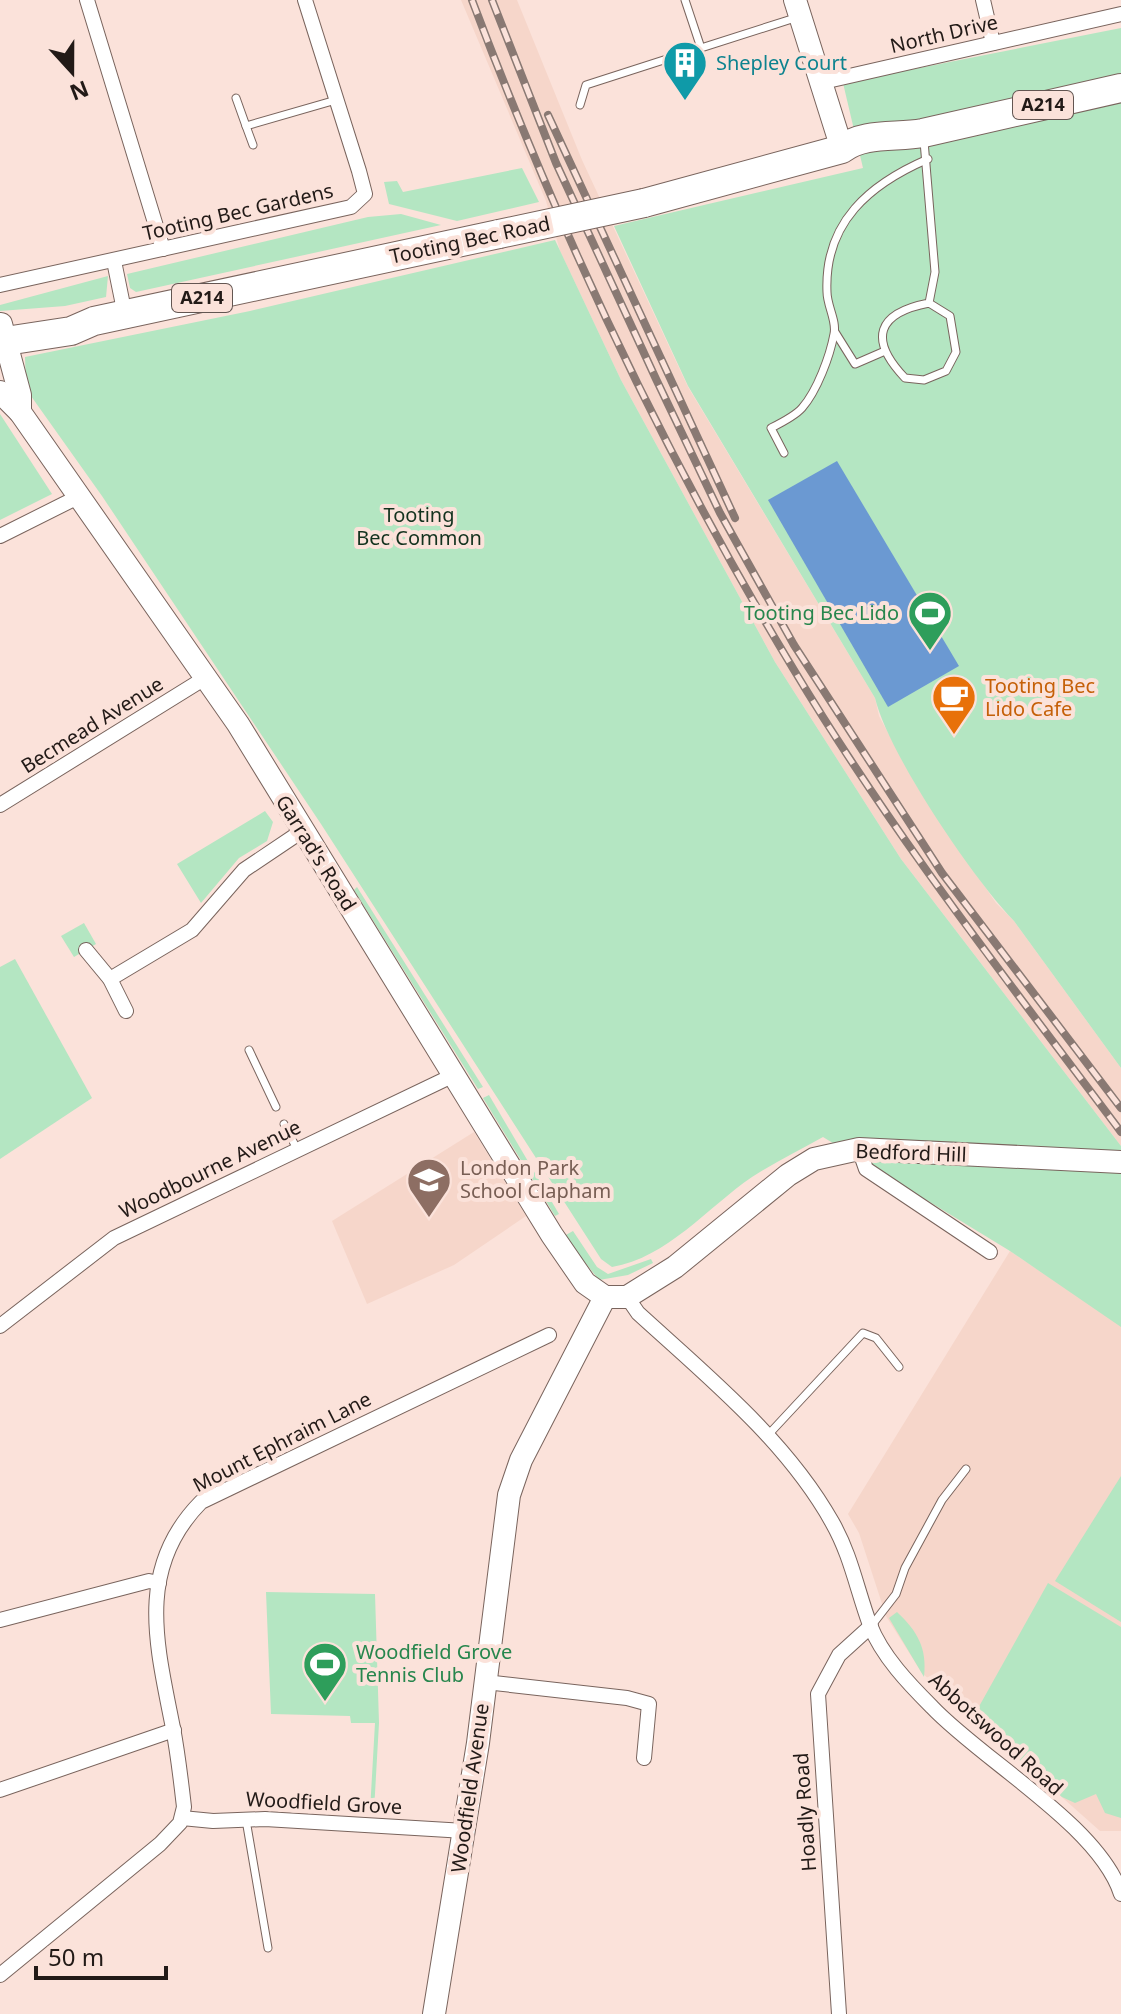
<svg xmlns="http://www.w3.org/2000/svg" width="1121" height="2014" font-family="'Noto Sans',sans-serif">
<rect width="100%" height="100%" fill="#fbe2da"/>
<g fill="#f6d6ca">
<path d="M461 0H517L582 160 688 387 875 698 879 716 916 785 996 903 1014 921 1121 1068V1146L901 859 775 662 621 380 560 251 546 201Z"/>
<path d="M474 1132 526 1216 454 1265 367 1304 332 1221Z"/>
<path d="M1010 1251 1121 1326V1831H1100L922 1673 886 1616 859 1533 848 1514Z"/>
</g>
<g fill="#b4e6c2">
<path d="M1121 28V1068L1014 921C973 879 888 753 875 698L688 386 614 226 863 168 843 83Z"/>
<path d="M522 168 539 202 457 221 389 204 384 182 397 181 403 192Z"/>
<path d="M401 214 441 225 136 292 130 288 127 274 368 217Z"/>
<path d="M555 240 621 380 775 662 901 859 1121 1146V1327L1010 1251 823 1137C800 1150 775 1162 752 1177 708 1207 667 1258 612 1267L601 1259 321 824 102 496 26 389 25 357 250 311Z"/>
<path d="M108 276 106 297 65 306 0 311V305Z"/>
<path d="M0 414 52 494 0 520Z"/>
<path d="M265 811 273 822 267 841 239 858 201 903 177 864Z"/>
<path d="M357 887 483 1087 478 1089 354 890Z"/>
<path d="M84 923 96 944 74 957 61 936Z"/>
<path d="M15 959 92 1098 0 1159V967Z"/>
<path d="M489 1095 559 1214 555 1216 483 1098Z"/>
<path d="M573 1231 597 1267 608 1274 651 1259 653 1263 628 1275 599 1280 564 1236Z"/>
<path d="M1121 1476V1622L1055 1581Z"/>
<path d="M1048 1583 1121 1627V1818L1105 1813 1096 1794 1075 1803 1062 1797 972 1719Z"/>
<path d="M266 1592 375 1594 379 1723 374 1811H370L375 1723H351L350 1716 271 1714Z"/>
<path d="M897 1612C918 1632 927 1648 924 1677L889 1618Z"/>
</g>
<path fill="#6b99d2" d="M837 461 959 666 888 707 768 500Z"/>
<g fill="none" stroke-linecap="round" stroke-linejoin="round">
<g stroke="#79645d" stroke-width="9">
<g id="lane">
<path d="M685 0 701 48 795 18"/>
<path d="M236 98 246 126 336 100"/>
<path d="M580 105 586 85 701 48"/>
<path d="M246 126 253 145"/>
<path d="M924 141 935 272 929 303 950 316 956 352 946 371 924 380 905 378C868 339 877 313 929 303"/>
<path d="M835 332 855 364 885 351"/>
<path d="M784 453 771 428C781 423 795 416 802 408 817 391 830 356 834 334 837 321 827 306 827 292 824 222 870 184 928 159"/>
<path d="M249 1050 276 1107"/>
<path d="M284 1124 297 1149"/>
<path d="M768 1435 863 1333 876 1338 899 1367"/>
<path d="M872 1625 896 1594 905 1568 942 1500 966 1469"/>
<path d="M246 1820 268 1948"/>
</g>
</g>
<g stroke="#79645d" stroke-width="16">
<g id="street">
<path d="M87 0 163 249"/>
<path d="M983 0 993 43"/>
<path d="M823 82 1121 14"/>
<path d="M114 261 125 315"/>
<path d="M0 285 351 207 365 194 359 171 305 0"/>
<path d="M0 536 80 496"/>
<path d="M0 805 205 678"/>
<path d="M86 950 110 979 126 1011"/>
<path d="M110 979 192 930 244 870 302 831"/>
<path d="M859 1149 866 1169 990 1252"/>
<path d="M627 1297 638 1313C707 1376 786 1440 832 1522 851 1555 857 1590 870 1625 882 1656 909 1684 932 1707 982 1760 1099 1826 1121 1894"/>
<path d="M0 1326 114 1238 454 1075"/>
<path d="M0 1620 149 1581 159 1583"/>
<path d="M485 1682 627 1698 649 1704 644 1758"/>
<path d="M0 1790 174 1730"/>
<path d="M182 1818 213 1821 265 1819 465 1831"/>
<path d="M0 1975 160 1844 180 1823 184 1807C181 1781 178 1754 173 1728 157 1646 135 1569 201 1502L549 1335"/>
<path d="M839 2014 818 1694 839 1655 871 1626"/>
</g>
</g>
<g stroke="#79645d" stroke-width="24">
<g id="secondary">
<path d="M795 0 842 149"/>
<path d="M1 324 20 395V412"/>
<path d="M0 392 20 412 238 724 552 1235 585 1283 605 1297H627L675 1267 788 1175 814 1159 859 1149 1121 1162"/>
<path d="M434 2014 478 1743 509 1495 521 1460 605 1297"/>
</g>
</g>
<g stroke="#79645d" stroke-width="30">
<g id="highway">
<path d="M644 203 842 149C864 132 896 138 923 133L1121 88"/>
<path d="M0 342 71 331 94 321 499 234"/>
</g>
</g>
<use href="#lane" stroke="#fff" stroke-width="7"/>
<use href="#street" stroke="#fff" stroke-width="14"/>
<use href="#secondary" stroke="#fff" stroke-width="22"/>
<use href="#highway" stroke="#fff" stroke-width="28"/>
<g stroke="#897973" stroke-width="8">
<g id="rail">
<path d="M472 0C559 231 666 459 794 670 891 832 1008 981 1121 1132"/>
<path d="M492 0 556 163 656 379 720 513 794 645 942 873 1121 1108"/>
<path d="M548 115 735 518"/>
</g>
</g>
<use href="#rail" stroke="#fbe2da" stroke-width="5" stroke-dasharray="15" stroke-linecap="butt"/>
<g stroke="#79645d" stroke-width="30" stroke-linecap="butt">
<path id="highway-bridge" d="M499 234 644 203"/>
</g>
<use href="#highway-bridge" stroke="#fff" stroke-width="28"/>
</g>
<defs>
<g id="building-pin" transform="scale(2.3)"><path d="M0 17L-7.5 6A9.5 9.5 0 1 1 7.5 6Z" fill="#0f9aa8" stroke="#fbe2da"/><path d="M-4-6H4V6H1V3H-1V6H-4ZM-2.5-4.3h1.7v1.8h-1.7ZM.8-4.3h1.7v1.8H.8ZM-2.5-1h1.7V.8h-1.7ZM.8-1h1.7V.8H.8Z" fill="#fff"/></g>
<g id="stadium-pin" transform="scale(2.3)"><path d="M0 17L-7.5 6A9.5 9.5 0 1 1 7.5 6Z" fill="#2e9e5b" stroke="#fbe2da"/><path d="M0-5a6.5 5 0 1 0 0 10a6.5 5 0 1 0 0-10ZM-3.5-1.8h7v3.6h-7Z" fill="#fff"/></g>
<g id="cafe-pin" transform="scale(2.3)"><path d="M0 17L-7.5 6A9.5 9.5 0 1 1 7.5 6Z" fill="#e8710a" stroke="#fbe2da"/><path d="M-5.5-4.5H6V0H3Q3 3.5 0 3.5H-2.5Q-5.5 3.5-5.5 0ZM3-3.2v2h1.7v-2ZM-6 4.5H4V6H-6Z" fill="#fff"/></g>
<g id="school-pin" transform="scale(2.3)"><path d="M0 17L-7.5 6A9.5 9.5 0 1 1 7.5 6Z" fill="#8d6e63" stroke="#fbe2da"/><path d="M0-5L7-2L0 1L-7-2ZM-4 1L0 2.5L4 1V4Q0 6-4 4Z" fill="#fff"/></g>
</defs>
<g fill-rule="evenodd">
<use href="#building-pin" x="685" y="63"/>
<use href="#stadium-pin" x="930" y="613"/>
<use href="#cafe-pin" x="954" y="697"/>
<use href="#school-pin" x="429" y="1180"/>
<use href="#stadium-pin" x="325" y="1664"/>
</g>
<g text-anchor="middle" stroke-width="8" stroke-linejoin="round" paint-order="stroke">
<g fill="#fbe2da" stroke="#635652" stroke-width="2">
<rect x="1013" y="91" width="60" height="28" rx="6"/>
<rect x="172" y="284" width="60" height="28" rx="6"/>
</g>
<g font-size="18" font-weight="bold" fill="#221a17">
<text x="1043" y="111">A214</text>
<text x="202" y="304">A214</text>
</g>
<g font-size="20" fill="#221a17" stroke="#fbe2da">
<text transform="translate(944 34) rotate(-13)" y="7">North Drive</text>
<text transform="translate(238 212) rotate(-13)" y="7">Tooting Bec Gardens</text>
<text transform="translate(470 240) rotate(-12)" y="7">Tooting Bec Road</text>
<text transform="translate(92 725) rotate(-32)" y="7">Becmead Avenue</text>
<text transform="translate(316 853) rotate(58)" y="7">Garrad's Road</text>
<text transform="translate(911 1153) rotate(2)" y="7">Bedford Hill</text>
<text transform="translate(210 1169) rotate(-26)" y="7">Woodbourne Avenue</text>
<text transform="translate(282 1442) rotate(-27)" y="7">Mount Ephraim Lane</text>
<text transform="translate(996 1734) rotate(42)" y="7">Abbotswood Road</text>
<text transform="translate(470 1788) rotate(-82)" y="7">Woodfield Avenue</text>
<text transform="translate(324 1803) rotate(3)" y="7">Woodfield Grove</text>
<text transform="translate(805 1812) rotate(-94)" y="7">Hoadly Road</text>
</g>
<g font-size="20" fill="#0d838f" stroke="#fbe2da" text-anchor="start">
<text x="716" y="70">Shepley Court</text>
</g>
<g font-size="20" fill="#13321e" stroke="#fbe2da">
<text x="419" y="522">Tooting<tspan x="419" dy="23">Bec Common</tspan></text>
</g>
<g font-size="20" fill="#27864d" stroke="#fbe2da" text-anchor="end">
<text x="899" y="620">Tooting Bec Lido</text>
<text x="356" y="1659" text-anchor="start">Woodfield Grove<tspan x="356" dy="23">Tennis Club</tspan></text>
</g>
<g font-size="20" fill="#c56008" stroke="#fbe2da" text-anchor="start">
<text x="985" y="693">Tooting Bec<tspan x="985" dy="23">Lido Cafe</tspan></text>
</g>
<g font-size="20" fill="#785e54" stroke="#fbe2da" text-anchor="start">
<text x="460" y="1175">London Park<tspan x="460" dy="23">School Clapham</tspan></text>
</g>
</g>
<g transform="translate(72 72) rotate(159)" stroke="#fbe2da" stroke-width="6" paint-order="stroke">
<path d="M0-6L14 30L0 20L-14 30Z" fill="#221a17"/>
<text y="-12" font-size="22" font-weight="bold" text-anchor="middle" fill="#221a17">N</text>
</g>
<path d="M36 1966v12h130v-12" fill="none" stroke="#221a17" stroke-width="4"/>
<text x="48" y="1966" font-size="24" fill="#221a17" stroke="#fbe2da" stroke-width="6" paint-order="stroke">50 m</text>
</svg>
